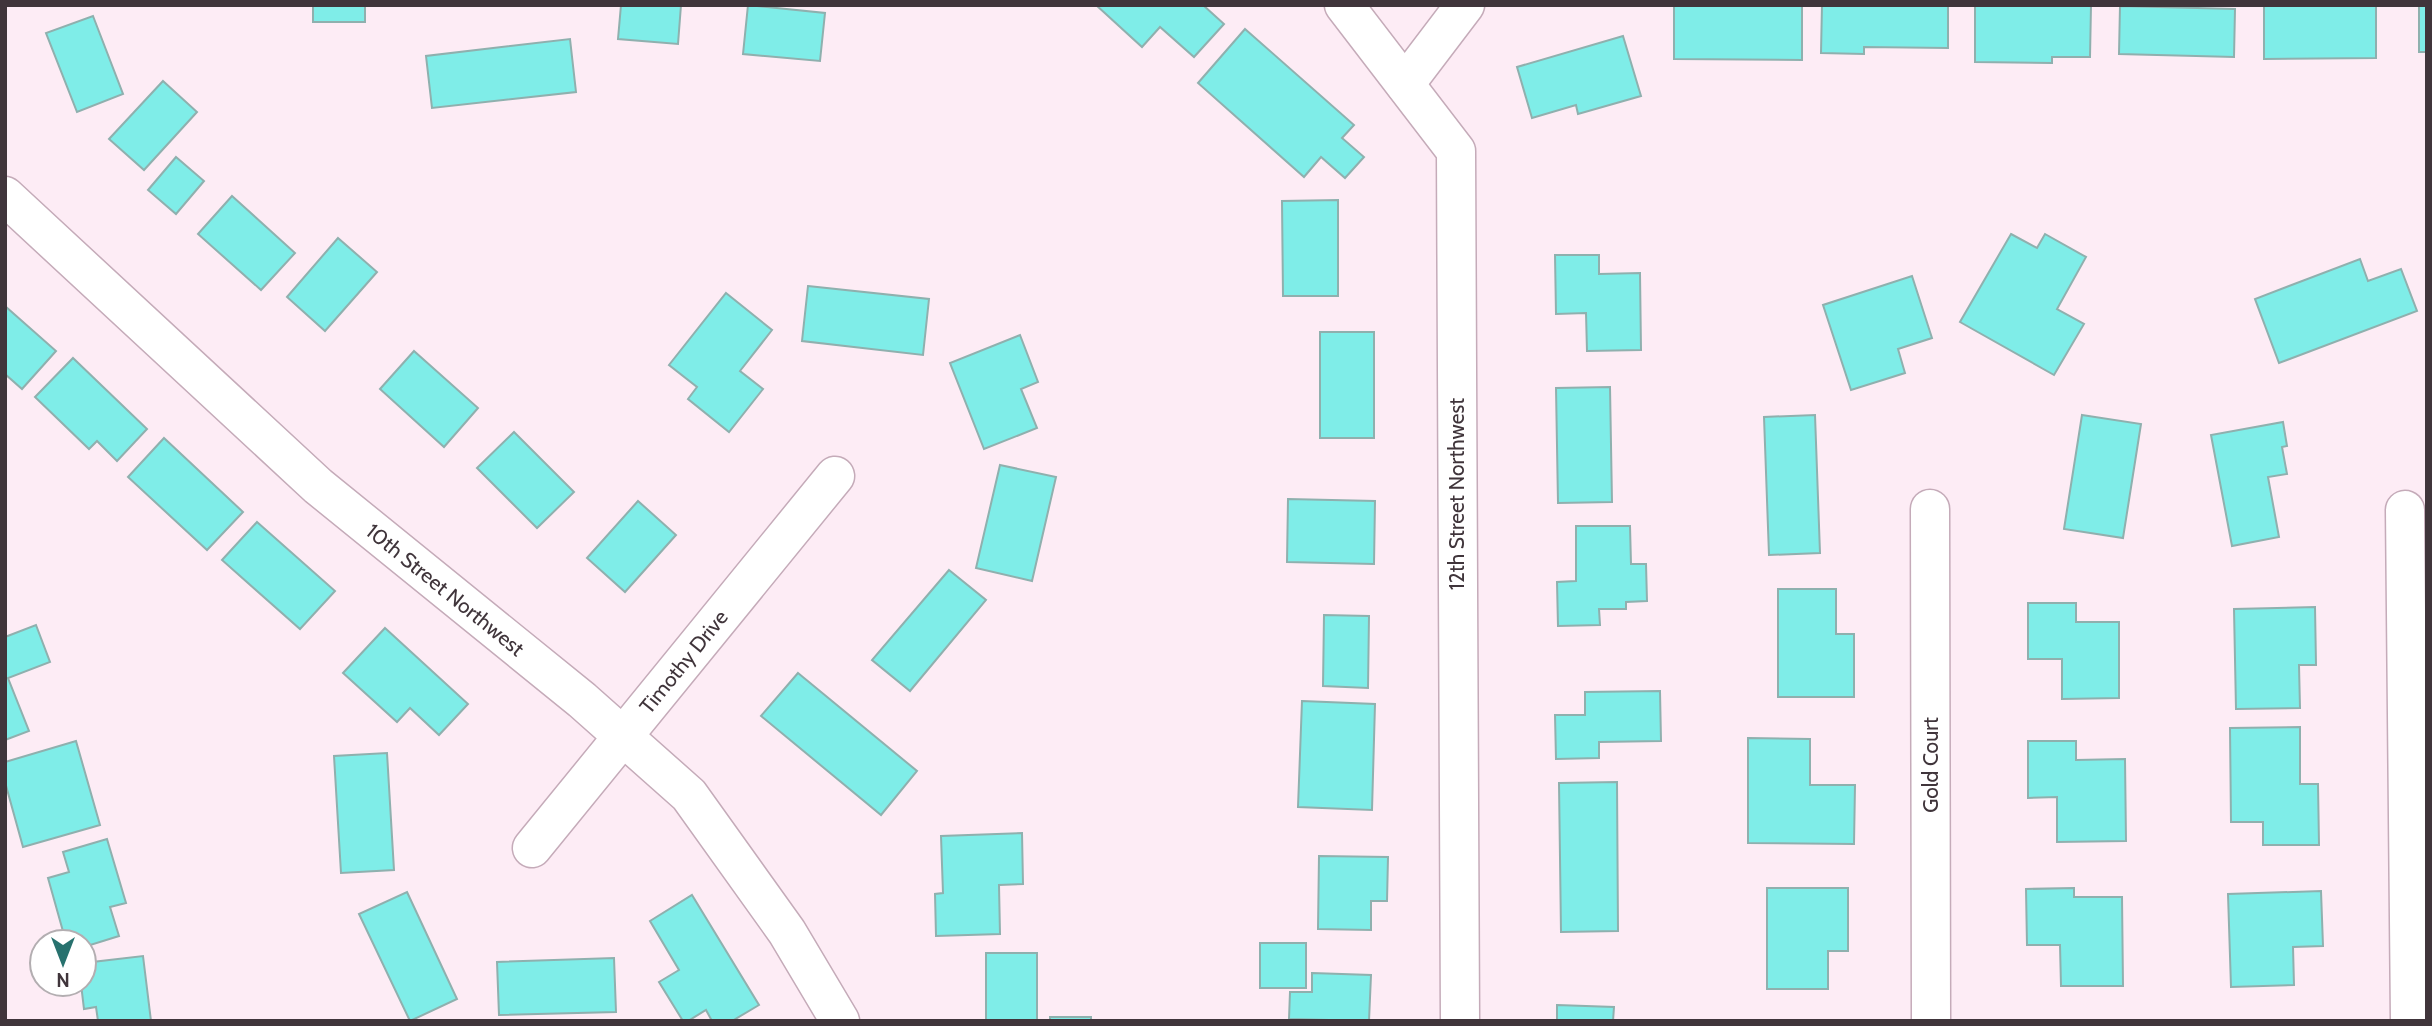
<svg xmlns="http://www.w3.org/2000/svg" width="2432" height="1026" font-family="Cabin,sans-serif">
<rect width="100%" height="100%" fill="#fdecf5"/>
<g fill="#7fede8" stroke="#8fb0ae" stroke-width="2">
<rect x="313" y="5" width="52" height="17"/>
<path d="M621 5H681L678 44 618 39Z"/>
<path d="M748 5 825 13 820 61 743 54Z"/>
<path d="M1096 5H1203L1224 24 1194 57 1160 27 1142 47Z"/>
<path d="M1674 5 1802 6V60L1674 59Z"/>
<path d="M1822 5H1948V48L1864 47V54L1821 53Z"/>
<path d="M1975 5H2091L2090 57H2052V63L1975 62Z"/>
<path d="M2264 5H2376V58L2264 59Z"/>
<rect x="2419" y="5" width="8" height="47"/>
<path d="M2120 6 2235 9 2234 57 2119 54Z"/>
<path d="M93 16 123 94 77 112 46 33Z"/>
<path d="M1245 29 1354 125 1342 138 1364 157 1345 178 1321 157 1304 177 1198 83Z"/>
<path d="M1623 36 1641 96 1578 114 1576 105 1532 118 1517 67Z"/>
<path d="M570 39 576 92 432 108 426 56Z"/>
<path d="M163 81 197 112 144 170 109 139Z"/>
<path d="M176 157 204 181 176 214 148 190Z"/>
<path d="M232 196 295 253 261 290 198 234Z"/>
<path d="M1338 200V296H1283L1282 201Z"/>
<path d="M2011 234 2037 248 2045 234 2086 257 2057 309 2084 324 2054 375 1960 322Z"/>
<path d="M338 238 377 272 325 331 287 297Z"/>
<path d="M1555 255H1599V274L1640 273 1641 350 1587 351 1586 313 1556 314Z"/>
<path d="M2360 259 2368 281 2401 269 2417 311 2279 363 2255 299Z"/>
<path d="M1912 276 1932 338 1898 349 1905 373 1851 390 1823 305Z"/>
<path d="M808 286 929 299 923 355 802 341Z"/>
<path d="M726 293 772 330 740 371 763 389 729 432 688 399 697 387 669 365Z"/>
<path d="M5 306 56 351 22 389 5 374Z"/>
<rect x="1320" y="332" width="54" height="106"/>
<path d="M1020 335 1038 382 1021 389 1037 428 984 449 950 363Z"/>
<path d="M414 351 478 408 444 447 380 389Z"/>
<path d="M73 358 147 429 117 461 97 441 89 449 35 397Z"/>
<path d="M1610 387 1612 502 1558 503 1556 388Z"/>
<path d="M1815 415 1820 553 1769 555 1764 417Z"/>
<path d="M2082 415 2141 424 2123 538 2064 529Z"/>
<path d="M2283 422 2287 446 2282 447 2287 474 2268 477 2279 537 2232 546 2211 435Z"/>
<path d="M514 432 574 492 537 528 477 468Z"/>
<path d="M164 438 243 512 207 550 128 477Z"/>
<path d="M1000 465 1056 477 1032 581 976 568Z"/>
<path d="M1288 499 1375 501 1374 564 1287 562Z"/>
<path d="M638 501 676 535 625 592 587 558Z"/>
<path d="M257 522 335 591 300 629 222 560Z"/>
<path d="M1576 526H1630L1631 564H1646L1647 601 1626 602V609H1599L1600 625 1558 626 1557 582 1576 581Z"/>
<path d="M949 570 986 600 910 691 872 660Z"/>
<path d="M1778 589H1836V634H1854V697H1778Z"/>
<path d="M2028 603H2076V622H2119V698L2062 699V659H2028Z"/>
<path d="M2315 607 2316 665H2299L2300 708 2236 709 2234 609Z"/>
<path d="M1324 615 1369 616 1368 688 1323 686Z"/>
<path d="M36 625 50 662 8 678 29 731 5 740V637Z"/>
<path d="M385 628 468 704 439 735 410 708 397 722 343 673Z"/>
<path d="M798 673 917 771 881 815 761 716Z"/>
<path d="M1660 691 1661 741 1599 742V758L1556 759 1555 715H1585V692Z"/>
<path d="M1302 701 1375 704 1372 810 1298 807Z"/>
<path d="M2300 727V784H2318L2319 845H2263V822H2231L2230 728Z"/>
<path d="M1748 738 1810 739V785H1855L1854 844 1748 843Z"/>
<path d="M76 741 100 825 23 847 5 782V762Z"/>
<path d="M2028 741H2076V760L2125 759 2126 841 2057 842V797L2028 798Z"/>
<path d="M387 753 394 870 341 873 334 756Z"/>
<path d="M1617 782 1618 931 1561 932 1559 783Z"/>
<path d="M1022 833 1023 884 999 885 1000 934 936 936 935 894 943 893 941 836Z"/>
<path d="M107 839 126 903 110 907 119 936 84 947V942H66L48 878 69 872 63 852Z"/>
<path d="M1319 856 1388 857 1387 901H1371V930L1318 929Z"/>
<path d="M1767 888H1848V951H1828V989H1767Z"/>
<path d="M2074 888V897H2122L2123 986H2061L2060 945H2027L2026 889Z"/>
<path d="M2321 891 2323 946 2293 947 2294 985 2231 987 2228 894Z"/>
<path d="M407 892 457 999 410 1021 359 914Z"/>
<path d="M692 895 759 1005 732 1021H712L706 1010 688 1021H683L659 982 679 970 650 921Z"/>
<rect x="1260" y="943" width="46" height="45"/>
<rect x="986" y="953" width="51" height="68"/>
<path d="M143 956 151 1021H98L96 1007 84 1009 81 984H84V963Z"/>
<path d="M614 958 616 1012 499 1015 497 962Z"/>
<path d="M1312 973 1371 975 1369 1021 1289 1019 1290 992H1312Z"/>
<path d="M1557 1005 1614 1007 1613 1021H1557Z"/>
<rect x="1050" y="1017" width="41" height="4"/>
</g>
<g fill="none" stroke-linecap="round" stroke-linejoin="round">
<g stroke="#c5abb9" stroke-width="41">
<g id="minor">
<path d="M1344 5 1456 151 1460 1021"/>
<path d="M1405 84 1465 5"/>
<path d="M5 196 318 486 582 700 689 795 787 932 840 1021"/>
<path d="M1930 509 1931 1021"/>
<path d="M2405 510 2410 1021"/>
<path d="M532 848 835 476"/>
</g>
</g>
<use href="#minor" stroke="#fff" stroke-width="38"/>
</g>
<g text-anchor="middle" stroke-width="5" stroke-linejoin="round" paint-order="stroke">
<g font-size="21" fill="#40353b" stroke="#fff">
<text transform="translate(1457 494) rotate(-90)" y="7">12th Street Northwest</text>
<text transform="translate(445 590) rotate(39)" y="7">10th Street Northwest</text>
<text transform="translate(684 662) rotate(-51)" y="7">Timothy Drive</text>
<text transform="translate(1931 765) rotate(-90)" y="7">Gold Court</text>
</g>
</g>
<rect width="2432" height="1026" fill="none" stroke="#40353b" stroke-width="14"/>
<g transform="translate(63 963) rotate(180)"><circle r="33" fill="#ffffff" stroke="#b3aeb1" stroke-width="2"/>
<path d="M0-5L12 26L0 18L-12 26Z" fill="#27716e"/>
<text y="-10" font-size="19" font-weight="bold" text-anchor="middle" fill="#40353b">N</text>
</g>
</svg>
